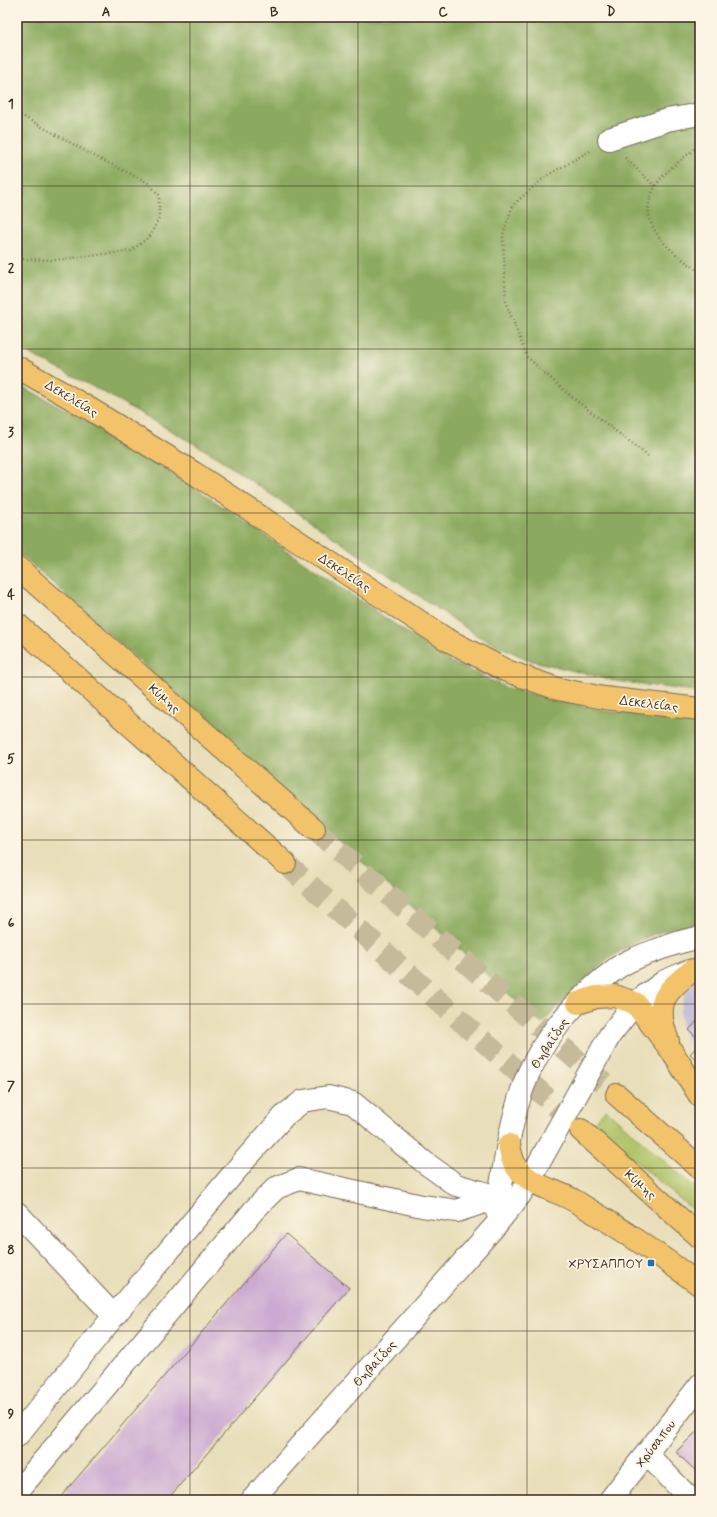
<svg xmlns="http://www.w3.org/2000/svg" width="717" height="1517" font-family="Mynerve,sans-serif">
<rect width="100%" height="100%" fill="#fcf5e5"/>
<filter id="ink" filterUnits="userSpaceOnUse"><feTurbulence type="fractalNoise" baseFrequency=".025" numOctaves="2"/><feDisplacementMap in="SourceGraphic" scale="8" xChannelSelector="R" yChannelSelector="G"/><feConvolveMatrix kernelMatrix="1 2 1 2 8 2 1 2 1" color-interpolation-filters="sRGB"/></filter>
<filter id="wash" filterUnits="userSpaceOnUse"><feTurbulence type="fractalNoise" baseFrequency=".012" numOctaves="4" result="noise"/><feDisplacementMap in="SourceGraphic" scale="16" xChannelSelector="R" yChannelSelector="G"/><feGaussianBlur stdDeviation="0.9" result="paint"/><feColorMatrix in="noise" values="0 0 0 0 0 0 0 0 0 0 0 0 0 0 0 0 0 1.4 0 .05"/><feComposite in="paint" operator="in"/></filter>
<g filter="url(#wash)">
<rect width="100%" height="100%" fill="#e8deb9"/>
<path fill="#c6c0da" d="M700 970V1068L683 1033 680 1011 684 996Z"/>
<path fill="#b1c56a" stroke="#767844" d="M606 1110 700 1192V1216L592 1124Z"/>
<g fill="#8caa5e" stroke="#646a3e">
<path d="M17 17H700V692L616 681 529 660 479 637 212 454 105 393 28 353 17 349Z"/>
<path d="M17 384 80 417 143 457 194 487 447 660 507 688 604 711 700 720V924C624 932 591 972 542 1024L17 551Z"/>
</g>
<g id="blocks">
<g fill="#caa9d2">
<path d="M700 1018V1041L689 1030Z"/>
<path d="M700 1043V1063L690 1054Z"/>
<path d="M286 1234 349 1288 167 1500H58Z"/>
<path d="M700 1428V1475L676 1452Z"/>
</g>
</g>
</g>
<g filter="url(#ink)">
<use href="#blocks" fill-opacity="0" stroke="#786954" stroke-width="1"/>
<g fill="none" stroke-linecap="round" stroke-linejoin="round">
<g stroke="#c5ba9a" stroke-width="22" stroke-dasharray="22 11" stroke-linecap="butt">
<path d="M314 829 617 1095"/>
<path d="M285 863 580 1128"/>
</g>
<g stroke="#786954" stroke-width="24">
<g id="minor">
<path d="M609 139 667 120 700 114"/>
<path d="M497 1212C503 1171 509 1129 522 1090 537 1045 575 999 613 971 626 960 646 954 662 948 675 944 686 939 700 938"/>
<path d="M17 1213 114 1316"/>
<path d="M17 1436 114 1316 243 1162 285 1115 303 1101 328 1097 353 1103 424 1162 456 1185 499 1197 513 1204"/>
<path d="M647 1454 691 1500"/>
<path d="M17 1492 254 1210 276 1188 299 1179 422 1206 457 1211 499 1197"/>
<path d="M252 1500 496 1225 520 1195 530 1179 610 1035 635 1003 665 981 689 971"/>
<path d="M610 1500 700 1385"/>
</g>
</g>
<g stroke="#786954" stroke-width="24">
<g id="major">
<path d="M17 367 90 409 194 473 446 639 507 671 558 689 604 698 700 709"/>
<path d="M17 567 314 829"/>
<path d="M17 624 285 863"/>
<path d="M578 1003 596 997 615 996 635 1003 671 1050 700 1096"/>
<path d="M668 1041C654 1003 663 993 693 970"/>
<path d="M617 1095 700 1168"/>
<path d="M581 1130 700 1237"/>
<path d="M509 1145C511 1154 512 1163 519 1170 532 1186 558 1191 575 1201 619 1227 660 1255 700 1285"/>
</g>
</g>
<g stroke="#786954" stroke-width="2.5" stroke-dasharray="1 3" stroke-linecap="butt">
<path d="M17 113 96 157 147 182 159 195V218L150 236 131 251 54 260 17 259"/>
<path d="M700 144C686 157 665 170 655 187 633 226 672 252 700 272"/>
<path d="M590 151 546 176 513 205 503 234 506 303 527 357 573 398 648 456"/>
<path d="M625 158 655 186"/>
</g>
<use href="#minor" stroke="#fff" stroke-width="22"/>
<use href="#major" stroke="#f2c36a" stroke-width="22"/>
</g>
</g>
<path fill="none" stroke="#3b2a1e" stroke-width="1" stroke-opacity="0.55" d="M190 17V1500M358 17V1500M527 17V1500M17 186H700M17 349H700M17 513H700M17 677H700M17 840H700M17 1004H700M17 1168H700M17 1331H700"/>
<rect fill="#1f6fb2" stroke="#fcf5e5" stroke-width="1.5" x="647" y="1259" width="8" height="8" rx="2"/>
<g text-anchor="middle" stroke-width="3.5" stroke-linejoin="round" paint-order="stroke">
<g font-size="13" fill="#3b2a1e" stroke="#fcf5e5">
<text transform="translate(72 398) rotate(31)" y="5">Δεκελείας</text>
<text transform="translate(345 572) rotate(33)" y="5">Δεκελείας</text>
<text transform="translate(165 698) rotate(42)" y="5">Κύμης</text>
<text transform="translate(649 703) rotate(7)" y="5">Δεκελείας</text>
<text transform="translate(549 1043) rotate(-57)" y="5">Θηβαΐδος</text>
<text transform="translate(641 1184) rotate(42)" y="5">Κύμης</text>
<text transform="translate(374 1363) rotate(-48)" y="5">Θηβαΐδος</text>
<text transform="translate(655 1443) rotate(-52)" y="5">Χρύσαπου</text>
</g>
<g font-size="13" fill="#3b2a1e" stroke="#fcf5e5" text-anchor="end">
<text x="643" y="1268">ΧΡΥΣΑΠΠΟΥ</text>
</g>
</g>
<rect width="717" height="1517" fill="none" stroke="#fcf5e5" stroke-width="44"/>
<rect x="22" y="22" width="673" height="1473" fill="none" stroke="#3b2a1e" stroke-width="1.5"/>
<g font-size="13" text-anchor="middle" font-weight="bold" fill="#3b2a1e">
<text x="106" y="16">A</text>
<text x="274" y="16">B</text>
<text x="443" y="16">C</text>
<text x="611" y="16">D</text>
<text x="11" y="108">1</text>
<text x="11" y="272">2</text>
<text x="11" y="436">3</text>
<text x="11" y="599">4</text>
<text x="11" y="763">5</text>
<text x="11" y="927">6</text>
<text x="11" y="1090">7</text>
<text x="11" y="1254">8</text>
<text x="11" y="1418">9</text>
</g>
</svg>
